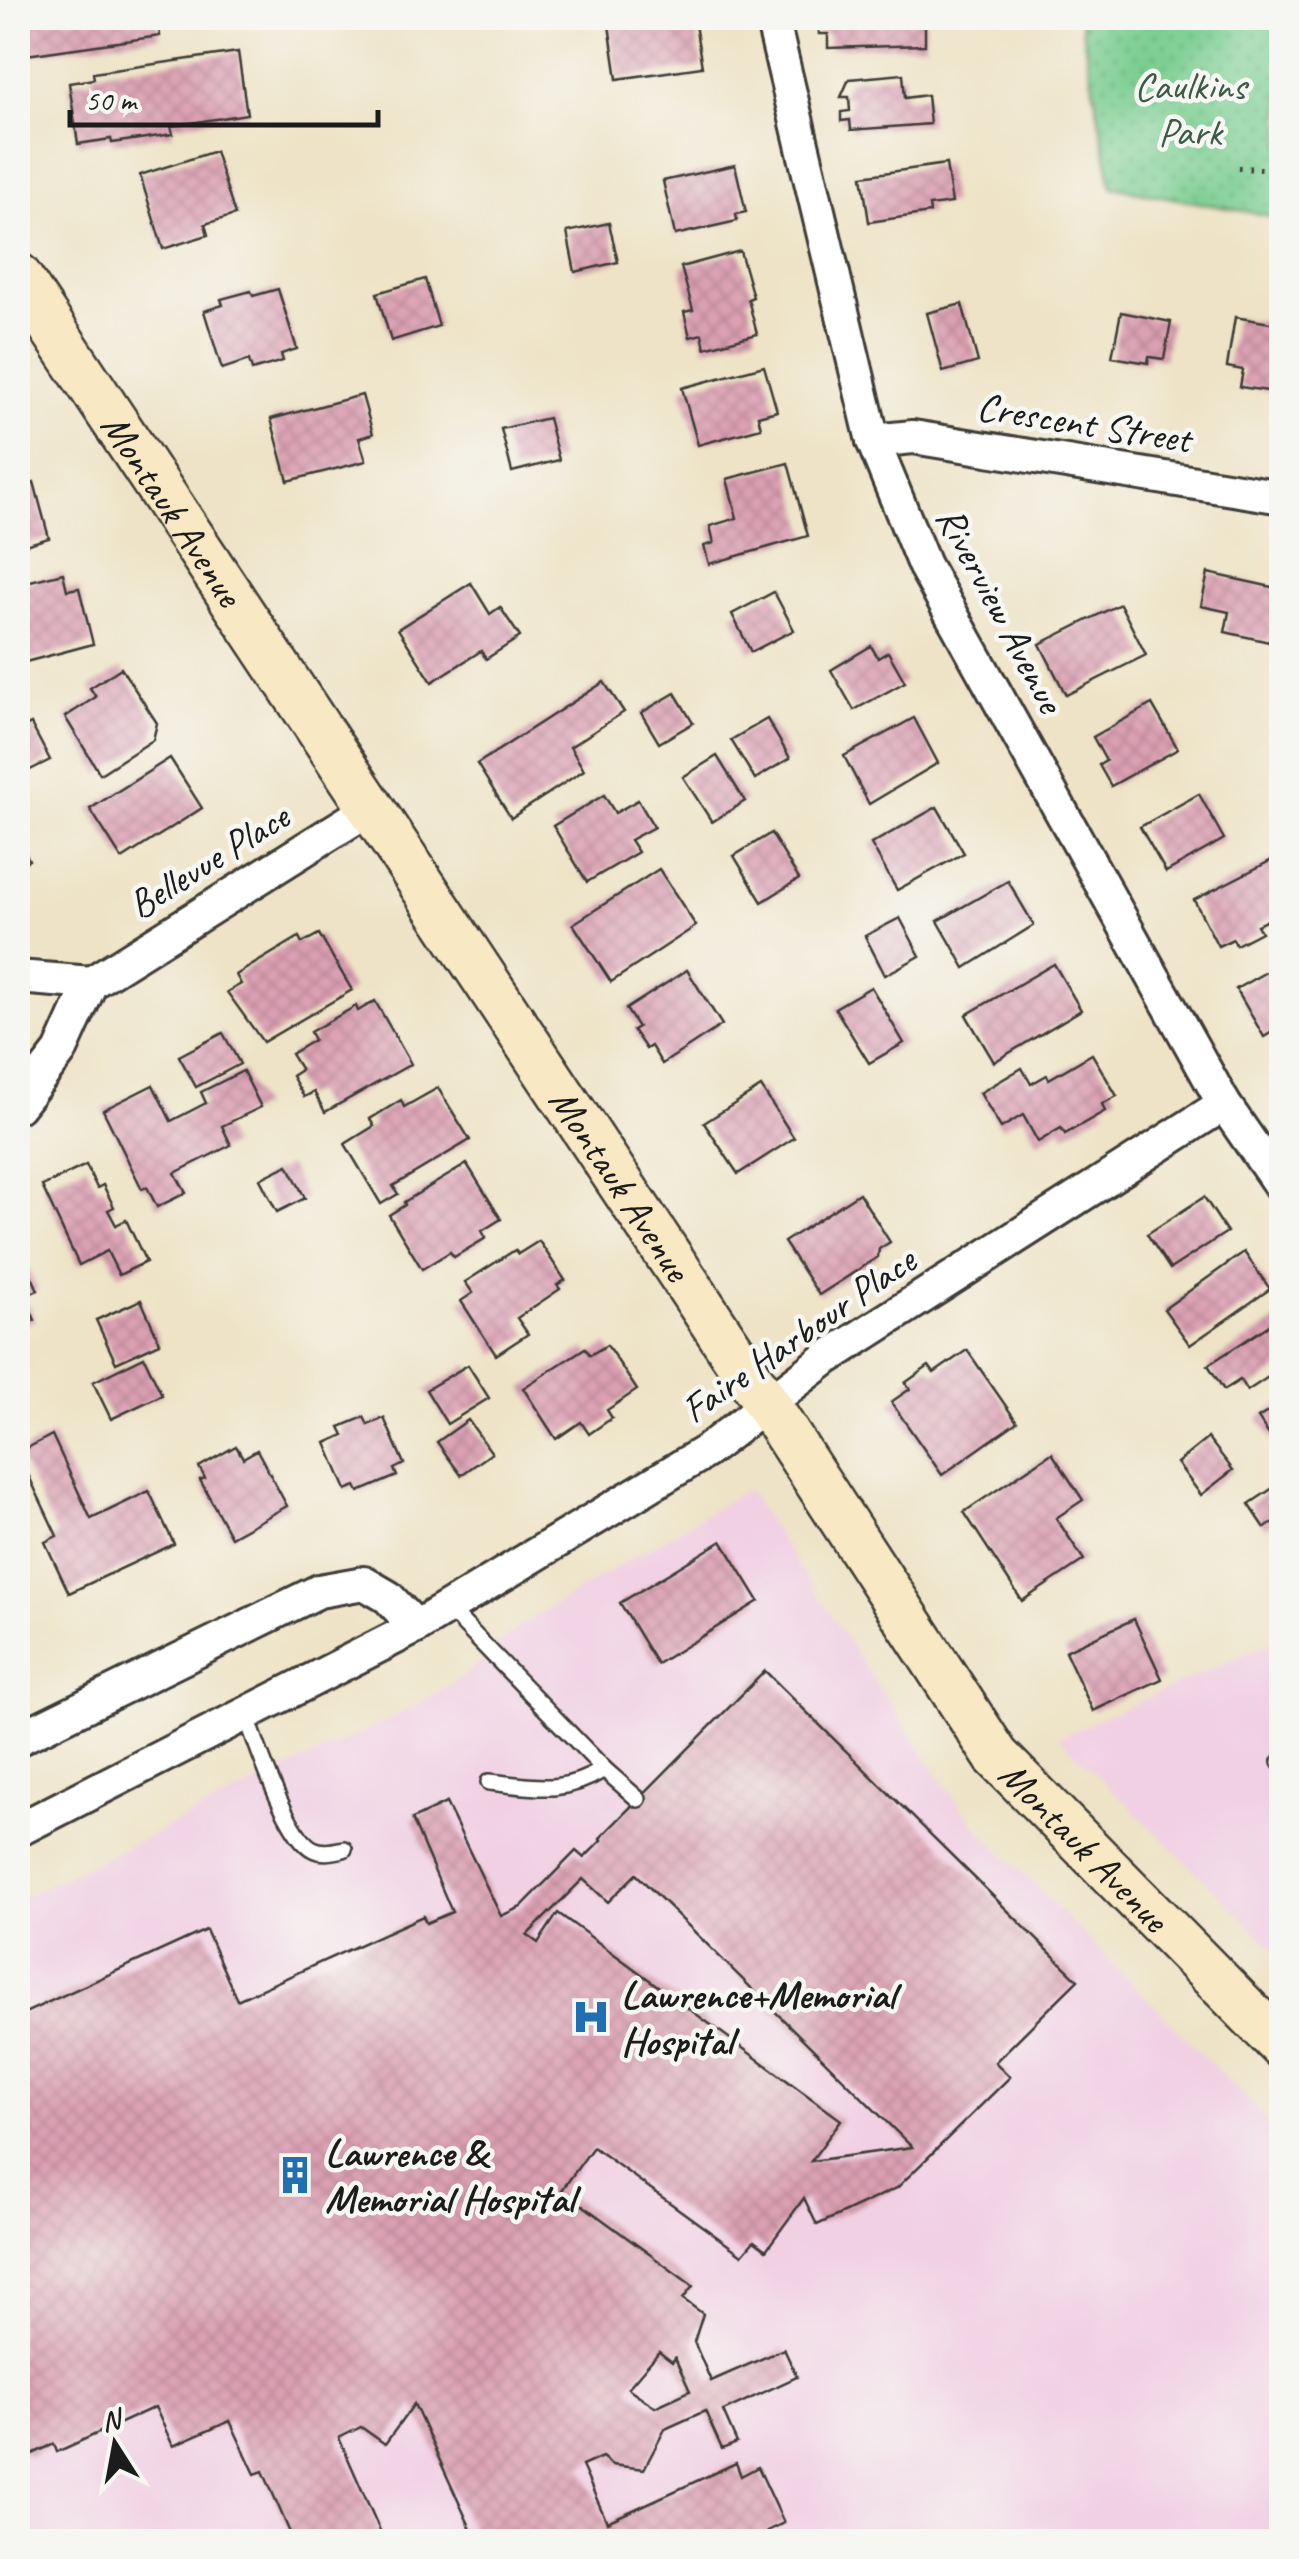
<svg xmlns="http://www.w3.org/2000/svg" width="1299" height="2559" font-family="Caveat,sans-serif">
<defs>
<pattern id="park-dots" width="8" height="8" patternUnits="userSpaceOnUse" patternTransform="scale(2.5)"><rect width="8" height="8" fill="#7ace91"/><path d="M2 2h.1M6 6h.1" fill="none" stroke="#69b07c" stroke-width="1.8" stroke-linecap="round"/></pattern>
<pattern id="building-cross-hatch" width="8" height="8" patternUnits="userSpaceOnUse" patternTransform="scale(2.5)"><rect width="8" height="8" fill="#dba0b3"/><path d="M0 0l8 8M0 8l8-8" fill="none" stroke="#bb8999"/></pattern>
</defs>
<rect width="100%" height="100%" fill="#f6f6f2"/>
<filter id="ink" filterUnits="userSpaceOnUse"><feTurbulence type="fractalNoise" baseFrequency=".01" numOctaves="2"/><feDisplacementMap in="SourceGraphic" scale="20" xChannelSelector="R" yChannelSelector="G"/><feConvolveMatrix kernelMatrix="1 2 1 2 8 2 1 2 1" color-interpolation-filters="sRGB"/></filter>
<filter id="wash" filterUnits="userSpaceOnUse"><feTurbulence type="fractalNoise" baseFrequency=".0048" numOctaves="4" result="noise"/><feDisplacementMap in="SourceGraphic" scale="40" xChannelSelector="R" yChannelSelector="G"/><feGaussianBlur stdDeviation="2.25" result="paint"/><feColorMatrix in="noise" values="0 0 0 0 0 0 0 0 0 0 0 0 0 0 0 0 0 1.4 0 .05"/><feComposite in="paint" operator="in"/></filter>
<g filter="url(#wash)">
<rect width="100%" height="100%" fill="#eee3c6"/>
<g fill="#f1d0e3">
<path d="M747 1489 938 1776 974 1824 1281 2134V2541L18 2542V1900L404 1712 461 1678 519 1626Z"/>
<path d="M1281 1638V1956L1059 1737Z"/>
</g>
<path fill="url(#park-dots)" stroke="#4b7556" stroke-width="2.5" d="M1080 18H1281V218L1112 187Z"/>
<g id="blocks">
<g fill="url(#building-cross-hatch)" fill-rule="evenodd">
<path d="M20 18H158L160 36 26 55Z"/>
<path d="M662 18H694L702 67 617 79 609 25Z"/>
<path d="M818 18H925V45L828 48V34H819Z"/>
<path d="M238 52 247 114 171 126 173 134 112 143 111 139 78 144 69 83 94 79 93 73Z"/>
<path d="M903 74 905 98 927 95 930 124 851 130 850 120 841 121V112L850 111 849 97H841L849 79Z"/>
<path d="M215 151 235 215 205 224 208 235 163 249 140 175Z"/>
<path d="M946 164 952 203 929 206 930 213 869 222 862 176Z"/>
<path d="M735 165 746 212 736 214 737 221 675 235 663 181Z"/>
<path d="M609 223 618 262 575 272 567 232Z"/>
<path d="M740 251 753 297 748 299 757 334 705 348 702 334 690 337 684 312 693 310 681 267Z"/>
<path d="M425 279 439 326 391 341 377 293Z"/>
<path d="M278 289 297 349 281 354 283 361 252 370 249 360 222 369 204 311 223 305 221 299 251 291 253 296Z"/>
<path d="M962 304 978 362 943 372 927 313Z"/>
<path d="M1121 312 1171 322 1164 359 1149 357 1148 363 1112 357Z"/>
<path d="M1235 317 1282 325V393L1240 387 1243 370 1227 367Z"/>
<path d="M764 366 777 411 758 416 761 428 698 445 682 388Z"/>
<path d="M362 395 373 434 359 438 366 461 288 481 271 419Z"/>
<path d="M548 418 559 460 512 472 501 429Z"/>
<path d="M788 463 808 536 709 564 704 546 714 543 710 526 737 518 727 479Z"/>
<path d="M34 482 49 538 18 547V487Z"/>
<path d="M63 573 67 590 79 588 93 644 18 664V584Z"/>
<path d="M1208 573 1281 589 1269 642 1225 632 1229 612 1201 606Z"/>
<path d="M471 583 490 614 500 607 520 637 486 659 481 651 432 682 398 629Z"/>
<path d="M774 592 794 630 751 652 732 614Z"/>
<path d="M1120 604 1146 655 1066 695 1040 644Z"/>
<path d="M871 646 878 658 888 652 905 682 854 710 831 670Z"/>
<path d="M121 668 157 723 153 740 100 774 65 717 96 697 90 688Z"/>
<path d="M604 682 624 712 570 747 584 770 511 818 477 764Z"/>
<path d="M675 693 693 723 659 743 641 713Z"/>
<path d="M1152 704 1178 749 1111 786 1099 765 1106 761 1093 737Z"/>
<path d="M914 718 938 763 869 804 844 756Z"/>
<path d="M767 719 790 758 755 779 731 740Z"/>
<path d="M31 724 50 760 18 776V731Z"/>
<path d="M717 756 745 801 712 822 683 777Z"/>
<path d="M170 758 202 808 122 859 90 809Z"/>
<path d="M1199 794 1224 839 1166 872 1140 827Z"/>
<path d="M604 795 615 813 638 800 654 827 630 840 638 852 587 882 553 826Z"/>
<path d="M937 807 964 853 897 890 871 844Z"/>
<path d="M771 833 799 879 762 902 734 856Z"/>
<path d="M18 838 29 860 18 866Z"/>
<path d="M1282 855V927L1276 916 1257 925 1261 932 1236 945 1233 939 1218 946 1194 900Z"/>
<path d="M659 869 696 926 611 982 573 924Z"/>
<path d="M1008 881 1034 925 965 968 938 921Z"/>
<path d="M900 918 920 956 885 975 865 936Z"/>
<path d="M319 934 352 990 263 1042 227 992 241 984 236 975 299 937 302 943Z"/>
<path d="M1282 963V1026L1264 1037 1236 989Z"/>
<path d="M1054 964 1081 1010 994 1062 966 1015Z"/>
<path d="M687 970 722 1025 662 1064 651 1046 646 1049 633 1030 638 1027 626 1009Z"/>
<path d="M871 987 904 1043 869 1063 835 1008Z"/>
<path d="M375 1001 411 1064 325 1112 314 1092 304 1097 292 1076 301 1070 291 1054 314 1040 310 1032 356 1006 358 1011Z"/>
<path d="M223 1033 240 1064 196 1087 179 1056Z"/>
<path d="M1092 1054 1117 1096 1102 1104 1105 1111 1065 1134 1061 1128 1038 1142 1023 1115 1001 1128 980 1093 1022 1068 1031 1084 1047 1075 1049 1079Z"/>
<path d="M243 1071 261 1107 222 1126 231 1145 175 1173 186 1193 157 1207 147 1187 142 1189 103 1110 153 1085 171 1121 206 1103 201 1092Z"/>
<path d="M761 1087 794 1138 738 1174 704 1123Z"/>
<path d="M438 1088 470 1140 393 1186 398 1194 381 1204 345 1144 374 1126 370 1119 401 1100 404 1107Z"/>
<path d="M467 1164 501 1219 482 1231 486 1238 454 1257 450 1252 422 1269 389 1215 405 1205 404 1202Z"/>
<path d="M86 1165 97 1188 103 1185 114 1207 108 1210 116 1225 126 1220 146 1262 119 1275 107 1251 79 1265 42 1186Z"/>
<path d="M288 1165 305 1198 277 1212 260 1179Z"/>
<path d="M859 1193 890 1242 879 1249 878 1257 819 1295 784 1242Z"/>
<path d="M1204 1197 1227 1232 1170 1269 1147 1234Z"/>
<path d="M539 1241 565 1280 557 1285 560 1289 517 1318 528 1334 496 1355 461 1301 473 1293 465 1282 515 1250 518 1254Z"/>
<path d="M18 1246 38 1290 24 1296 35 1320 18 1328Z"/>
<path d="M1244 1252 1270 1289 1190 1345 1164 1309Z"/>
<path d="M141 1300 160 1343 116 1363 96 1320Z"/>
<path d="M1282 1317V1368L1247 1391 1240 1380 1224 1390 1208 1365Z"/>
<path d="M607 1345 637 1390 607 1410 612 1418 589 1434 581 1422 556 1439 523 1388 585 1348 590 1355Z"/>
<path d="M967 1350 1017 1422 942 1475 891 1402 910 1389 905 1383 929 1366 934 1373Z"/>
<path d="M144 1357 162 1395 111 1419 93 1382Z"/>
<path d="M468 1365 489 1398 447 1424 426 1390Z"/>
<path d="M1282 1403V1455L1258 1418Z"/>
<path d="M364 1417 368 1425 384 1418 404 1464 394 1469 397 1476 359 1492 356 1486 346 1490 326 1443 344 1435 340 1427Z"/>
<path d="M468 1420 492 1453 461 1475 437 1442Z"/>
<path d="M52 1435 91 1519 149 1491 174 1544 69 1593 45 1542 57 1536 18 1453Z"/>
<path d="M1208 1438 1233 1470 1201 1495 1177 1463Z"/>
<path d="M236 1446 243 1458 257 1450 287 1506 231 1537 200 1480 205 1478 199 1467Z"/>
<path d="M1052 1453 1083 1500 1056 1518 1084 1560 1022 1601 964 1512Z"/>
<path d="M1279 1484 1282 1517 1265 1528 1249 1504Z"/>
<path d="M722 1541 759 1601 657 1664 620 1603Z"/>
<path d="M1134 1619 1162 1679 1093 1711 1065 1651Z"/>
<path d="M765 1671 1078 1980 995 2062 1010 2077 897 2188 817 2225 804 2198 766 2250 754 2241 742 2255 593 2147 562 2190 693 2286 683 2299 703 2314 694 2342 711 2381 784 2349 797 2377 723 2411 737 2443 722 2449 705 2411 665 2429 644 2469 612 2465 602 2457 582 2466 607 2522 736 2463 741 2476 758 2467 784 2523 767 2531 771 2542H477L414 2404 385 2444 361 2427 339 2438 385 2542H294L263 2471 255 2474 230 2421 173 2446 155 2407 57 2452 54 2444 28 2456 26 2452 18 2456V2016L206 1930 237 2000 423 1916 426 1923 452 1912 412 1819 446 1803 501 1916 521 1907 576 1851 584 1858 602 1840 600 1838ZM636 1874 912 2147 811 2161 841 2120 558 1913 538 1943 527 1935 583 1879 608 1902ZM659 2352 672 2362 675 2358 690 2391 655 2407 628 2388Z"/>
</g>
</g>
</g>
<g filter="url(#ink)">
<use href="#blocks" fill-opacity="0" stroke="#3c3a36" stroke-width="2.5"/>
<g fill="none" stroke-linecap="round" stroke-linejoin="round">
<g stroke="#3c3a36" stroke-width="20">
<g id="lane">
<path d="M448 1608 604 1769 638 1799"/>
<path d="M246 1715C257 1744 287 1837 313 1849 323 1854 334 1851 344 1849"/>
<path d="M1280 1762 1282 1763"/>
<path d="M489 1782C535 1787 563 1795 604 1769"/>
</g>
</g>
<g stroke="#3c3a36" stroke-width="38">
<g id="street">
<path d="M772 18 873 441 924 565 1224 1104 1282 1188"/>
<path d="M873 441 913 437 1282 497"/>
<path d="M18 977 91 983"/>
<path d="M18 1106 60 1052 91 983 369 809"/>
<path d="M18 1739 319 1591 364 1583 388 1597 416 1627"/>
<path d="M18 1830 416 1627 705 1452 827 1358 1224 1104"/>
</g>
</g>
<g stroke="#3c3a36" stroke-width="50">
<g id="secondary">
<path id="s1" d="M18 276 767 1404 996 1756 1282 2046"/>
</g>
</g>
<path stroke="#3c3a36" stroke-width="6" stroke-dasharray="2.5 8" stroke-linecap="butt" d="M1238 168 1282 170"/>
<use href="#lane" stroke="#fff" stroke-width="15"/>
<use href="#street" stroke="#fff" stroke-width="32"/>
<use href="#secondary" stroke="#f8e8c3" stroke-width="45"/>
</g>
</g>
<defs>
<g id="hospital-bare" transform="scale(3)"><path d="M-5-5h3v3.5h4V-5h3V5h-3V1.5h-4V5h-3Z" fill="#1f6fb2" stroke="#f6f6f2" stroke-width="2.5" paint-order="stroke"/></g>
<g id="building-bare" transform="scale(3)"><path d="M-4-6H4V6H1V3H-1V6H-4ZM-2.5-4.3h1.7v1.8h-1.7ZM.8-4.3h1.7v1.8H.8ZM-2.5-1h1.7V.8h-1.7ZM.8-1h1.7V.8H.8Z" fill="#1f6fb2" stroke="#f6f6f2" stroke-width="2.5" paint-order="stroke"/></g>
</defs>
<g fill-rule="evenodd">
<use href="#hospital-bare" x="591" y="2017"/>
<use href="#building-bare" x="295" y="2175"/>
</g>
<g text-anchor="middle" stroke-width="9" stroke-linejoin="round" paint-order="stroke">
<g font-size="40" fill="#3d5a45" stroke="#f6f6f2">
<text x="1190" y="99">Caulkins<tspan x="1190" dy="46">Park</tspan></text>
</g>
<g font-size="40" fill="#1c1c1c" stroke="#f6f6f2">
<text transform="translate(1084 422) rotate(9)" y="14">Crescent Street</text>
<text dy="14" stroke="none"><textPath href="#s1" startOffset="280">Montauk Avenue</textPath></text>
<text transform="translate(1001 609) rotate(62)" y="14">Riverview Avenue</text>
<text transform="translate(208 860) rotate(-32)" y="14">Bellevue Place</text>
<text dy="14" stroke="none"><textPath href="#s1" startOffset="1090">Montauk Avenue</textPath></text>
<text transform="translate(798 1334) rotate(-35)" y="14">Faire Harbour Place</text>
<text dy="14" stroke="none"><textPath href="#s1" startOffset="1900">Montauk Avenue</textPath></text>
</g>
<g font-size="40" font-weight="bold" fill="#1c1c1c" stroke="#f6f6f2" text-anchor="start">
<text x="621" y="2008">Lawrence+Memorial<tspan x="621" dy="46">Hospital</tspan></text>
<text x="325" y="2166">Lawrence &amp;<tspan x="325" dy="46">Memorial Hospital</tspan></text>
</g>
</g>
<rect width="1299" height="2559" fill="none" stroke="#f6f6f2" stroke-width="60"/>
<g transform="translate(115 2444) rotate(349)" stroke="#f6f6f2" stroke-width="8" paint-order="stroke">
<path d="M0-8L18 38L0 25L-18 38Z" fill="#1c1c1c"/>
<text y="-15" font-size="28" font-weight="bold" text-anchor="middle" fill="#1c1c1c">N</text>
</g>
<path d="M70 110v15h308v-15" fill="none" stroke="#1c1c1c" stroke-width="5"/>
<text x="85" y="110" font-size="30" fill="#1c1c1c" stroke="#f6f6f2" stroke-width="8" paint-order="stroke">50 m</text>
</svg>
